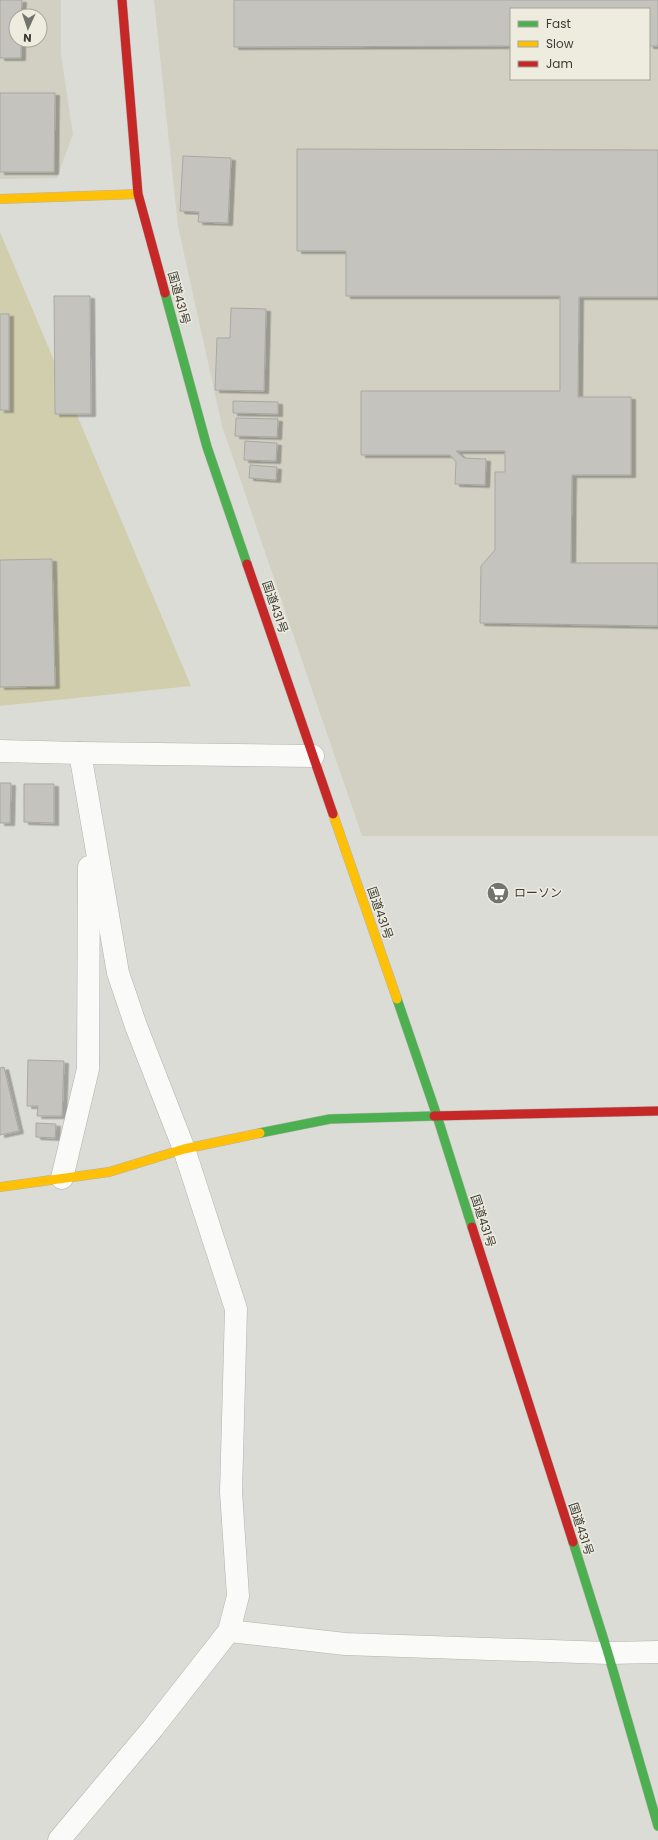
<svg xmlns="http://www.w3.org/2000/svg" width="658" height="1840" font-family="Poppins,'Noto Sans JP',sans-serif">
<defs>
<filter id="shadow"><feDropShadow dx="4.5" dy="2.5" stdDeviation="0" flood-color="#0004"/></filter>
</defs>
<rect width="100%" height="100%" fill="#dcdcd6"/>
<g fill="#d1d0c3" fill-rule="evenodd">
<path d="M0 0H61V55L73 134 57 178 0 179ZM16 16H40V40H16Z"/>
<path d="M154 0H658V836H362L222 426 178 226ZM511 9H649V79H511Z"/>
</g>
<path fill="#d1ceae" d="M0 232 191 686 0 706Z"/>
<g fill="#c4c3be" stroke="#a9a8a3" filter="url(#shadow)">
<path d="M0 0H22L21 16H16V40H21V58H0Z"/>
<path d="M234 0H658V46H649V9H511V46L234 47Z"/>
<path d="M0 93H55L54 172H0Z"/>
<path d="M297 149 658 150V297H579L578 397H631V475H572L571 563H658V626L480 623 481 566 495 550V472H505V451H456L464 458 486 459 485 485 455 484 456 462 450 455H361V391H560V296H346V251H297Z"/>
<path d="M183 156 231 158 228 223 198 222 199 212 180 211Z"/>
<path d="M54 296H90L91 414H55Z"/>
<path d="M231 308 266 309 264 391 215 390 217 338H230Z"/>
<rect x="0" y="314" width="9" height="96"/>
<path d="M233 401 278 402V414L233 413Z"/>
<path d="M236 418 278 419 277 437 235 436Z"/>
<path d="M245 441 277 443 276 461 244 460Z"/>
<path d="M250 465 277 467 276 480 249 478Z"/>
<path d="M52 559 55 686 0 687V560Z"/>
<path d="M0 783H11L10 823H0Z"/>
<path d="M24 784H54V823L24 822Z"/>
<path d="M28 1060 64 1061 62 1116H37L38 1106H27Z"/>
<path d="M4 1067 19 1131 0 1135V1068Z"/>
<path d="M36 1123 56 1124 55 1138 36 1137Z"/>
</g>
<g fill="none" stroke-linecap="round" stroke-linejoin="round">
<g stroke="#b3b2ad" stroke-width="23">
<g id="street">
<path d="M0 751 80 753"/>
<path d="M62 1178 88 1069 89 867"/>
<path d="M229 1631 345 1644 608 1653 658 1652"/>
<path d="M59 1840 153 1728 229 1631 238 1596 231 1492 236 1309 184 1149 136 1026 118 973 80 753 313 756"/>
</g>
</g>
<g stroke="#b3b2ad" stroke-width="10">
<g id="fast">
<path d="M165 293 207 447 247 564"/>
<path d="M397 999 437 1116 472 1227"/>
<path d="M260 1133 330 1119 434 1116"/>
<path d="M573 1542 608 1653 658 1826"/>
</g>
</g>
<g stroke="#b3b2ad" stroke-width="10">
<g id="slow">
<path d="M0 199 138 194"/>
<path d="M333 814 397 999"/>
<path d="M0 1187 109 1172 184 1149 260 1133"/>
</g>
</g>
<g stroke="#b3b2ad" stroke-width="10">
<g id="jam">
<path d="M122 0 138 194 165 293"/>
<path d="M247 564 333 814"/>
<path d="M434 1116 658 1111"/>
<path d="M472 1227 573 1542"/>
</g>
</g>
<use href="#street" stroke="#fafaf9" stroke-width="22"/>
<use href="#fast" stroke="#4caf50" stroke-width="9"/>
<use href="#slow" stroke="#ffc107" stroke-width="9"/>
<use href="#jam" stroke="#c62828" stroke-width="9"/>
</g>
<defs>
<g id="supermarket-disc" transform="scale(1.15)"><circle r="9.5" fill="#74746f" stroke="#edecdf"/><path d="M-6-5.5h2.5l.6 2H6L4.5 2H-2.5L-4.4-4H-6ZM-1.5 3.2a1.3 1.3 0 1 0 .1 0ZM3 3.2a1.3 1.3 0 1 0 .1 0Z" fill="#fff"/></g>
</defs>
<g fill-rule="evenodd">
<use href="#supermarket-disc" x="498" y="893"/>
</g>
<g text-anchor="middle" stroke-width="3" stroke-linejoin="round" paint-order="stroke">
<g font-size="12" fill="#3c3c37" stroke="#edecdf">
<text transform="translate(179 298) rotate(75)" y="4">国道431号</text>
<text transform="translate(275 607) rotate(71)" y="4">国道431号</text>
<text transform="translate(380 913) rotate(71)" y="4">国道431号</text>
<text transform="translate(483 1221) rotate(72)" y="4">国道431号</text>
<text transform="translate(581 1529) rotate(72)" y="4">国道431号</text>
</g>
<g font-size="12" fill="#3c3c37" stroke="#edecdf" text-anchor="start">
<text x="514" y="897">ローソン</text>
</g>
</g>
<rect x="510" y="8" width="140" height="72" fill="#edecdf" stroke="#a6a69c"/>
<rect x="518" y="21" width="20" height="6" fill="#4caf50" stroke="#a6a69c"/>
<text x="546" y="28" font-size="12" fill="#3c3c37">Fast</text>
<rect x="518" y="41" width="20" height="6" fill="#ffc107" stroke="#a6a69c"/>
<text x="546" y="48" font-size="12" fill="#3c3c37">Slow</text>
<rect x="518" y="61" width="20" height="6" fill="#c62828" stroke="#a6a69c"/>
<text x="546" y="68" font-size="12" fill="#3c3c37">Jam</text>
<g transform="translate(28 28) rotate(183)"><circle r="19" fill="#edecdf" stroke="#a6a69c"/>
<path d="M0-3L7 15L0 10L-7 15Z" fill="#74746f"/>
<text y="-6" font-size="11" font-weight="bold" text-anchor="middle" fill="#3c3c37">N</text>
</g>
</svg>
